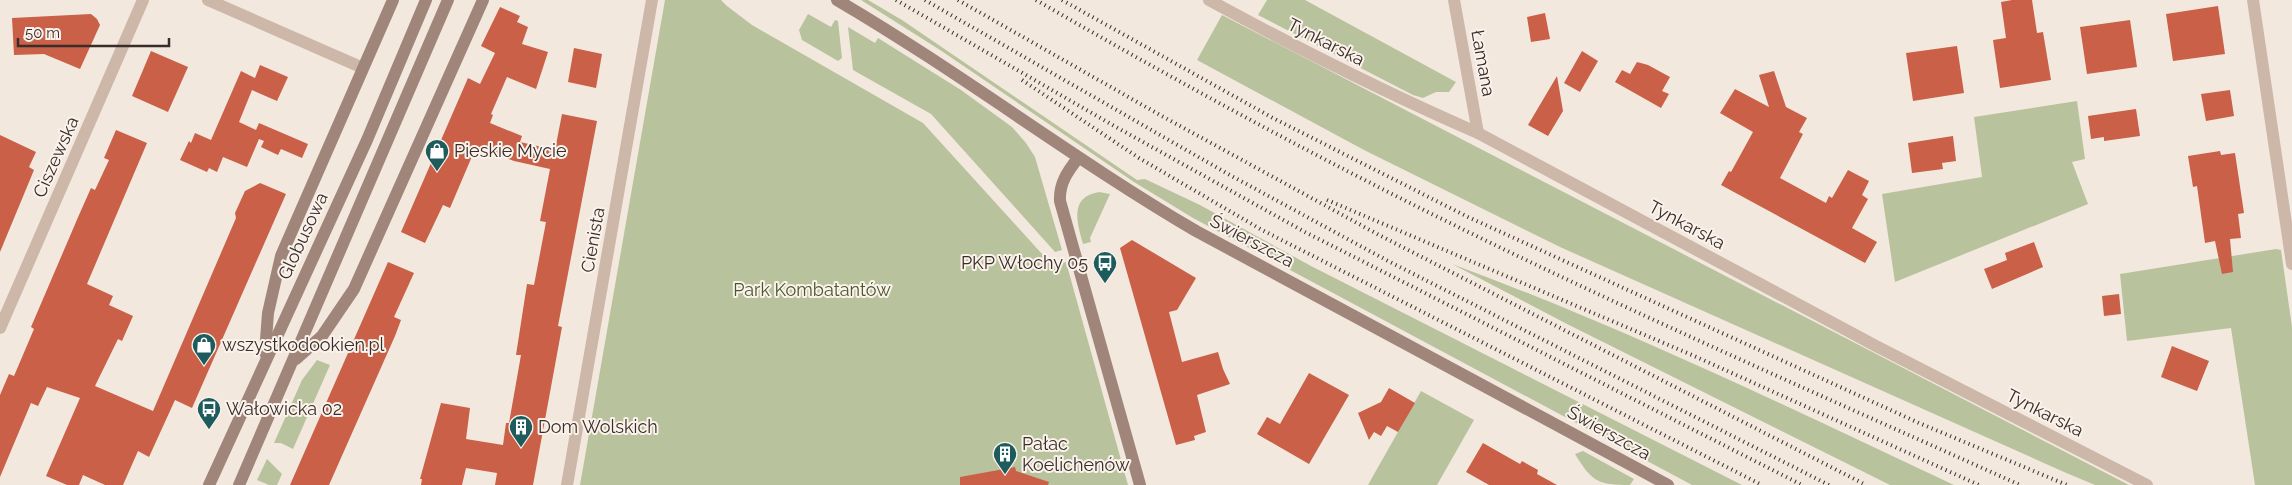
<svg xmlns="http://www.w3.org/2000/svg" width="2292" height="485" font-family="Raleway,sans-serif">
<rect width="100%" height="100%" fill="#f3e8de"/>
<g fill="#b8c39d">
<path d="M665 0H721L727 6 752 25 923 123 1052 265 1066 262 1128 485H580Z"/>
<path d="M861 0H868L902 20 1137 180 1145 179 1200 205 1311 266 1742 485H1692L1193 218 1134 182 940 50Z"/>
<path d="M1267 0H1305L1456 82 1449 92H1436L1423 98 1413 95 1258 15Z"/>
<path d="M808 14 831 27 835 20 838 21 842 58 838 61 802 40 799 30Z"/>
<path d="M1222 15 2129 485H2095L2064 472 1560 247 1364 150 1197 60Z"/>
<path d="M848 27 875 43 878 38 961 90 1012 127 1026 143 1035 157 1062 250 1055 252 931 114 853 70Z"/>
<path d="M2077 101 2085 159 2072 162 2088 204 1895 282 1882 194 1982 177 1974 117Z"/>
<path d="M1099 192 1110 194 1090 238 1091 242 1083 244C1077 222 1069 197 1099 192Z"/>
<path d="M2276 249 2281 250 2292 327V485H2255L2231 328 2127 341 2120 274Z"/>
<path d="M1452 264C1623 327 1788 407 1954 485H1890L1569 325Z"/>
<path d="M317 360 330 365 293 449 281 443H274L302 380Z"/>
<path d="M1421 391 1474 420 1437 485H1368Z"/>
<path d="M1583 451 1634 479 1630 485C1598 485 1592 482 1575 454Z"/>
<path d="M267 459 282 474 277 485H269L257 480Z"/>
</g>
<g fill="#c96047">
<path d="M2012 0H2032L2037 33 2043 32 2051 80 2000 88 1993 40 2006 38 2001 2Z"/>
<path d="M2218 6 2225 54 2173 61 2166 14Z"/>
<path d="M500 7 520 16 517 22 528 27 522 44 548 52 536 89 507 77 491 114 493 115 490 123 522 136 520 142 555 150 562 114 597 121 558 326 562 327 533 485H495L497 473 466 468 462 485H421L422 479H420L441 403 470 408 466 439 503 445 506 423H509L521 355H516L527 284 534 285 546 222 540 221 550 169 514 161 476 147 450 208 443 205 425 243 401 232 468 78 480 84 495 53 481 46Z"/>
<path d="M1545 13 1550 39 1531 42 1527 17Z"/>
<path d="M91 14 97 19 100 25 80 69 44 54 14 55 12 18Z"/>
<path d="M2130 20 2137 67 2087 74 2080 27Z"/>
<path d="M1957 46 1964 93 1913 101 1906 53Z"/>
<path d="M574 48 602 54 596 88 568 82Z"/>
<path d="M151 51 188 67 168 112 132 96Z"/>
<path d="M1582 51 1598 61 1580 92 1564 83Z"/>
<path d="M1637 62 1648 65 1670 77 1662 91 1669 94 1661 108 1615 82 1622 70 1630 74Z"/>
<path d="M260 65 288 77 277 101 252 90 239 122 256 130 259 123 308 144 302 158 281 149 278 155 261 147 264 141 259 139 247 167 223 157 217 172 209 168 207 172 180 160 189 141 191 143 195 133 211 140 241 71 255 78Z"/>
<path d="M1774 71 1786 107 1807 118 1799 132 1803 134 1780 178 1826 203 1829 196 1832 198 1848 170 1869 181 1862 195 1868 199 1852 228 1877 242 1865 263 1721 185 1729 171 1731 172 1753 132 1720 113 1735 89 1769 107 1759 75Z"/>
<path d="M1557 76 1563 111 1548 136 1528 125Z"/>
<path d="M2230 90 2234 116 2206 121 2201 94Z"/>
<path d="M2136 109 2140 136 2104 141V137L2091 139 2088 116Z"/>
<path d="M116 130 147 143 87 284 113 296 109 305 133 316 122 341 118 339 95 386 153 411 236 218 235 213 245 191 260 183 286 194 192 408 175 400 149 457 138 451 123 485H105L83 475 79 485H67L46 476 80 398 47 387 38 406 31 403 0 477V395L9 374 14 376 34 329 31 327 79 215 91 188 95 190 109 160 104 158Z"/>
<path d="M0 135 36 152 29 167 34 170 0 252Z"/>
<path d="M1953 136 1956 161 1942 163 1943 169 1912 173 1908 143Z"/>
<path d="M2220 151 2221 155 2235 153 2244 213 2238 214 2241 238 2230 239 2233 272 2222 274 2215 241 2205 243 2197 186 2193 187 2188 156Z"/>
<path d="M1132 240 1196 278 1177 310 1169 312 1182 362 1218 352 1223 369 1230 384 1197 395 1206 432 1194 436 1195 440 1176 445 1120 248Z"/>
<path d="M2034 242 2043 267 1992 289 1984 269 2007 260 2005 253Z"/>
<path d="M388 262 414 273 394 317 401 320 395 336 329 485H290Z"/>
<path d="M2119 294 2121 314 2104 316 2102 296Z"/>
<path d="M2172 346 2209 361 2197 391 2161 377Z"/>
<path d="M1309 373 1349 395 1309 464 1257 434 1267 417 1280 424Z"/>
<path d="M1389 388 1415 403 1398 432 1387 426 1381 436 1374 432 1369 440 1358 413 1381 402Z"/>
<path d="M1483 443 1520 464 1522 461 1538 470 1537 474 1557 485H1489L1466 472Z"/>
<path d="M1015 467 1016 471 1049 482 1048 485H960V477Z"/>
</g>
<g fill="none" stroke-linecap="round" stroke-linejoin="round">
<g stroke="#ccb7a9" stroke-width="12">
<path d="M208 0 363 68"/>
<path d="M1209 0C1297 48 1386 93 1478 133L1876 346 2147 485"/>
<path d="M1454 0 1478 133"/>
<path d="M2253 0 2292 264"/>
<path d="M0 328 143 0"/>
<path d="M567 485 652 0"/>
</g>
<g stroke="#a0867a" stroke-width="12">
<path d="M837 0C960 72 1073 159 1196 231L1668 485"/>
<path d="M1078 158C1068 171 1059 183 1060 201L1140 485"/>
<path d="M265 353 268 313 281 256 393 0"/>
<path d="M296 359 322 336 354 289 483 0"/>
<path d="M209 485 367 140 426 0"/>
<path d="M239 485 448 0"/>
</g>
<g stroke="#392d29" stroke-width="4" stroke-dasharray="1 4" stroke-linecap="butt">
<path d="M896 0 1116 127 1305 232 1802 485"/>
<path d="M925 0 1228 174 1388 261 1829 485"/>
<path d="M958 0 1160 115 1379 235 1866 485"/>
<path d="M1036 0C1157 70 1279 137 1404 200 1606 302 1814 392 2020 485"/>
<path d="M1062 0 1273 118 1468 217 1919 423 2067 485"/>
<path d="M1022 80 1139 158 1262 230 1762 485"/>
<path d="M1327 200 1692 355 1979 485"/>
</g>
</g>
<defs>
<g id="shop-pin" transform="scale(1.25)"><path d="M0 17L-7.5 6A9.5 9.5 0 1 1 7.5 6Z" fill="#1d5b5c" stroke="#faf2eb"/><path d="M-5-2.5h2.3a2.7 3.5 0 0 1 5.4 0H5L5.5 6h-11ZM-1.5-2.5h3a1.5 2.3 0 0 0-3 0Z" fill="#fff"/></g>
<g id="bus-pin" transform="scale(1.25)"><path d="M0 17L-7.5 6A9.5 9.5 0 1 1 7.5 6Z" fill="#1d5b5c" stroke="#faf2eb"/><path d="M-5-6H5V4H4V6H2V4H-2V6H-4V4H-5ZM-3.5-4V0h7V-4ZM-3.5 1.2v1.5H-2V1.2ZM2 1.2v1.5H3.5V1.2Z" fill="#fff"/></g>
<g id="building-pin" transform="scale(1.25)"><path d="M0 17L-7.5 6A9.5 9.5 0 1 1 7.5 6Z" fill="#1d5b5c" stroke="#faf2eb"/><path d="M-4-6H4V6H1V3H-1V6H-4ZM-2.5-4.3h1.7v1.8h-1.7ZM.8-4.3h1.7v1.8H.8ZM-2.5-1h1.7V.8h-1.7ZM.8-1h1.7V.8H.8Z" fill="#fff"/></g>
</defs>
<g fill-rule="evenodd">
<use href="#shop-pin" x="437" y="151"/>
<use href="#bus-pin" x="1105" y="263"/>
<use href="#shop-pin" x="204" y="345"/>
<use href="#bus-pin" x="209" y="409"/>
<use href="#building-pin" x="521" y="427"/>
<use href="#building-pin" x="1005" y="454"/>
</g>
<g text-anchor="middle" stroke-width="4" stroke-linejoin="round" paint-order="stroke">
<g font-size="18" fill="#392d29" stroke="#faf2eb">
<text transform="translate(1326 42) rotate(27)" y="6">Tynkarska</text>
<text transform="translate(1483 63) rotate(80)" y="6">Łamana</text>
<text transform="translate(56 157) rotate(-66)" y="6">Ciszewska</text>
<text transform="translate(1687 225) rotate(28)" y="6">Tynkarska</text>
<text transform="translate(303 236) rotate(-65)" y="6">Globusowa</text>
<text transform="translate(593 240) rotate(-80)" y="6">Cienista</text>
<text transform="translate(1252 241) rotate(28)" y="6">Świerszcza</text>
<text transform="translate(2045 413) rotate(27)" y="6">Tynkarska</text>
<text transform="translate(1609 433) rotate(29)" y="6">Świerszcza</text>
</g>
<g font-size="18" fill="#392d29" stroke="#faf2eb" text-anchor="start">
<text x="454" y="157">Pieskie Mycie</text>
<text x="1088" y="269" text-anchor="end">PKP Włochy 05</text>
<text x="222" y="351">wszystkodookien.pl</text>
<text x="226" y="415">Wałowicka 02</text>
<text x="538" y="433">Dom Wolskich</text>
<text x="1022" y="450">Pałac<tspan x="1022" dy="21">Koelichenów</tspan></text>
</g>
<g font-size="18" fill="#4a582c" stroke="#faf2eb">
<text x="812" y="296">Park Kombatantów</text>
</g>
</g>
<path d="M18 38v8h151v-8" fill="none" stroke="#392d29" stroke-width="2.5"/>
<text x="25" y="38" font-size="15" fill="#392d29" stroke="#faf2eb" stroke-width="4" paint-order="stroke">50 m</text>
</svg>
